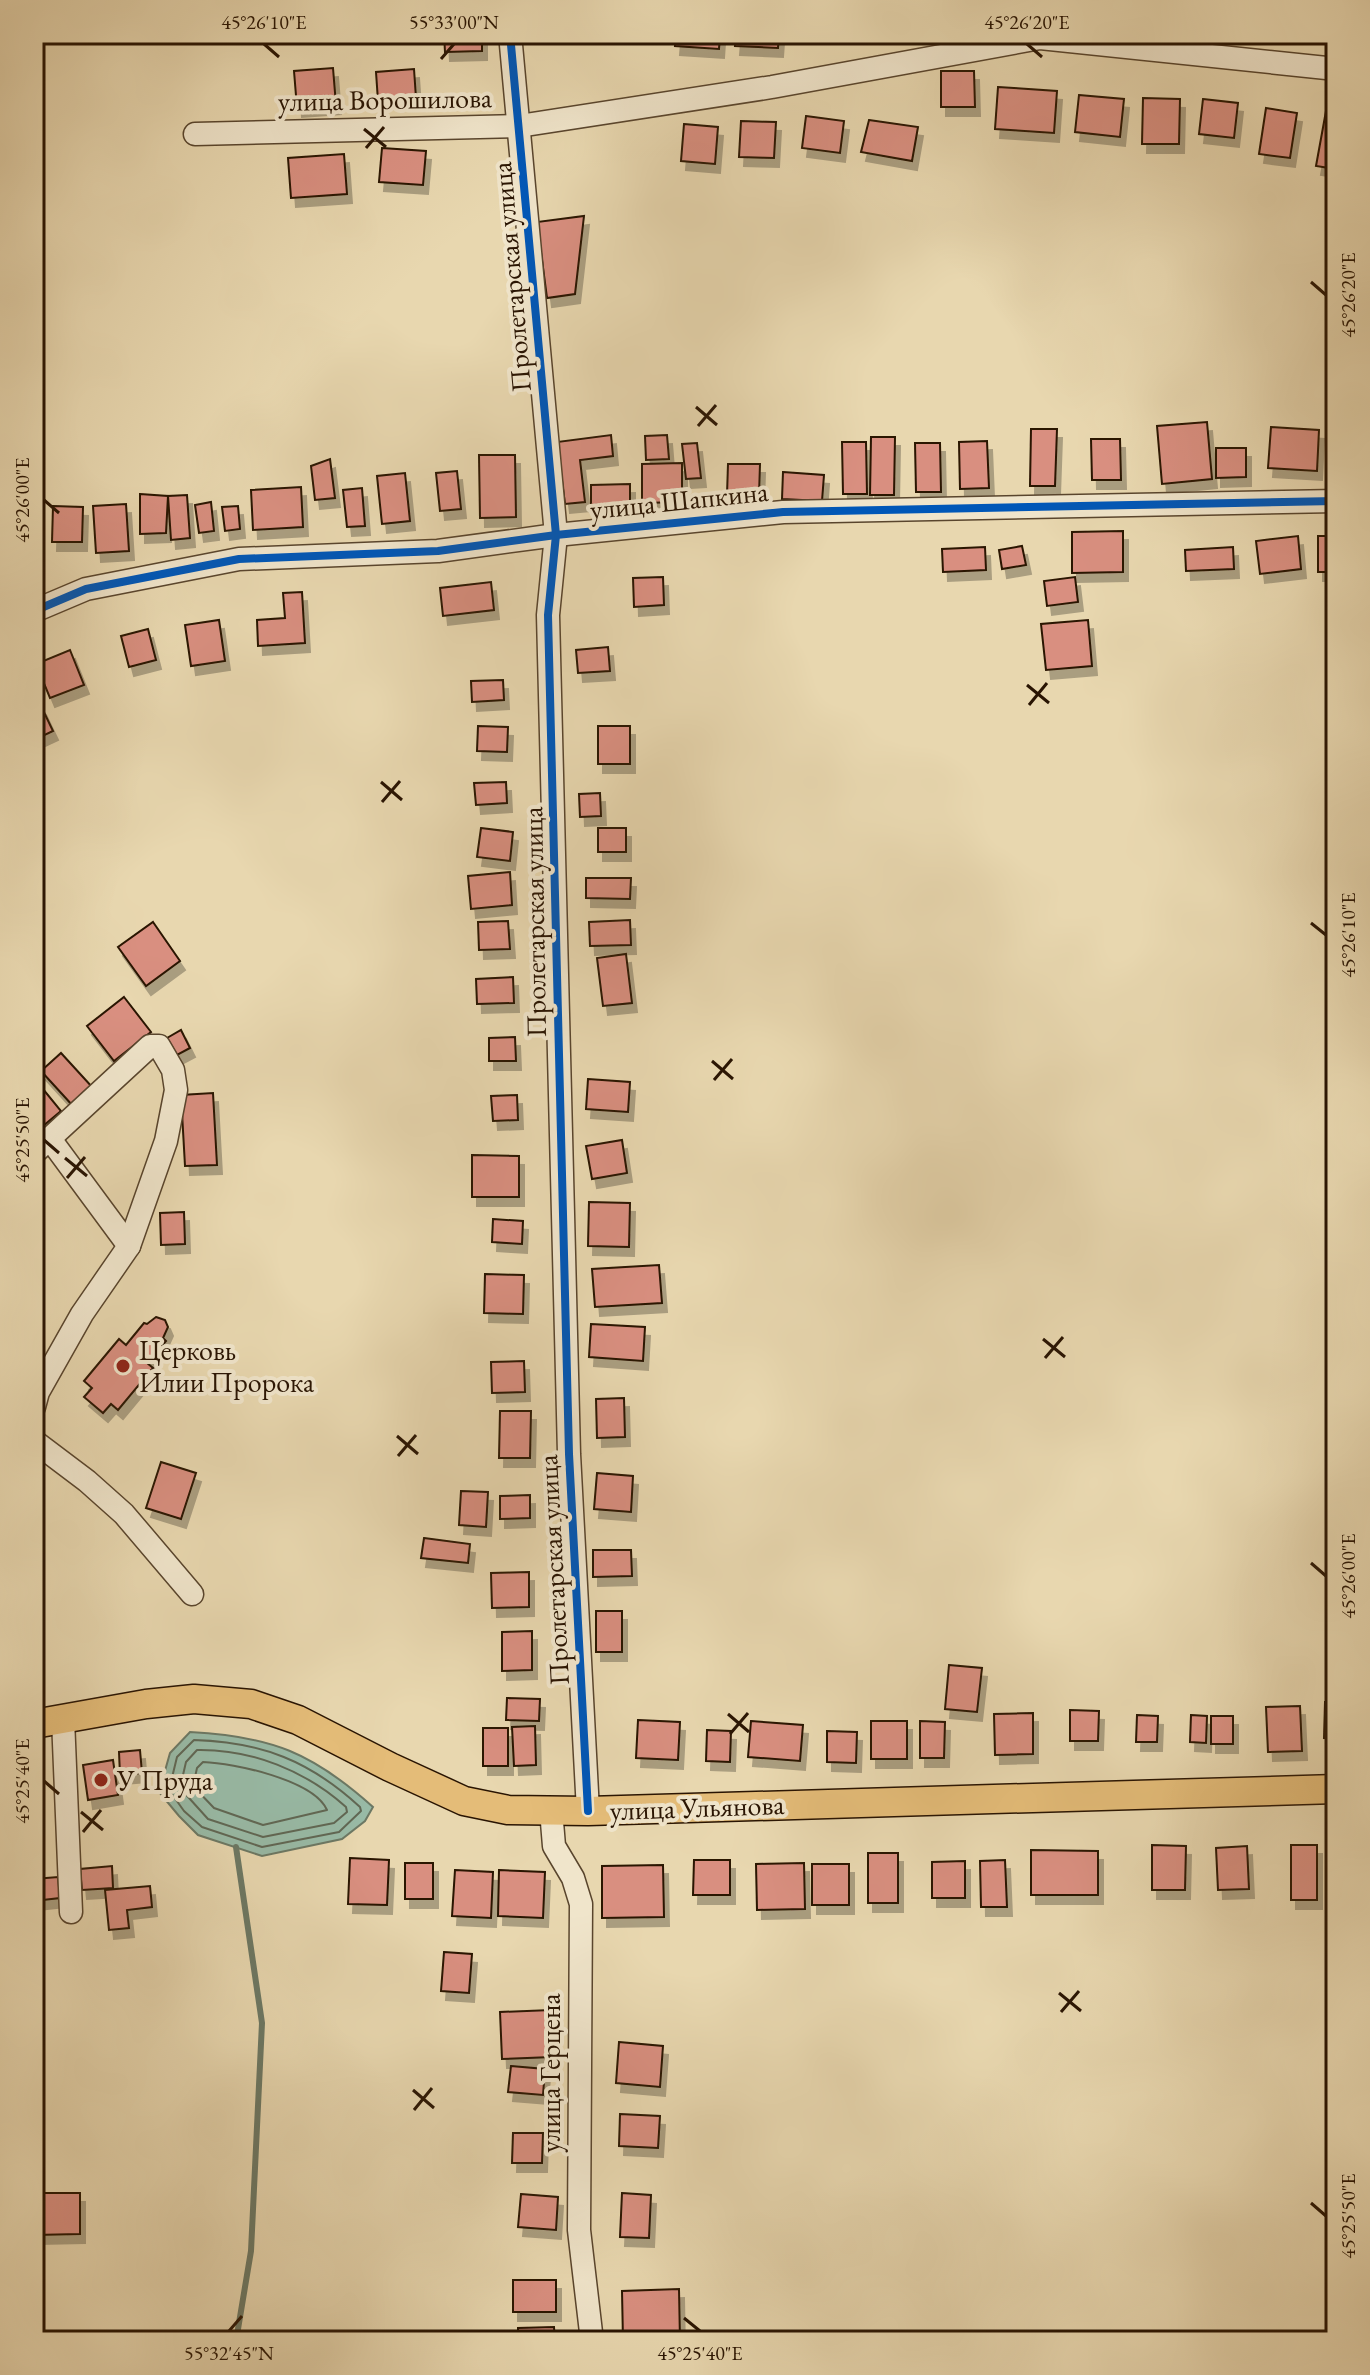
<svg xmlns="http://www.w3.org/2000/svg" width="1370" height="2375" font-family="'EB Garamond',serif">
<defs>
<filter id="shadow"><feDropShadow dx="5" dy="9" stdDeviation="0" flood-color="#0004"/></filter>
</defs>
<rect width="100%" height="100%" fill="#e8d7af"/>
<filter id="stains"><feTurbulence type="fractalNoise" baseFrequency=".0025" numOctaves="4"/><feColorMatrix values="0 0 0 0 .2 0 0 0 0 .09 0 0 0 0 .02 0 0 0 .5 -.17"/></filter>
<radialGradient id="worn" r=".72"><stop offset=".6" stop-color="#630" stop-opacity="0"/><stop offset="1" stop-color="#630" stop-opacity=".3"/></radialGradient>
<path fill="#98baa6" stroke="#6c7864" stroke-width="2" d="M190 1732C271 1736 313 1753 373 1807L365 1821 342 1839 262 1856 198 1835 179 1816 159 1792 170 1753Z"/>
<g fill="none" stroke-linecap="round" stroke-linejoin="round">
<g stroke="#606754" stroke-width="2">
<path d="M194 1740C262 1742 310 1761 360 1807L361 1811 339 1832 262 1847 202 1827 184 1811 169 1790 177 1757Z"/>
<path d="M197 1750C252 1749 306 1771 346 1807L347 1812 334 1823 263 1837 208 1819 180 1788 186 1762Z"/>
<path d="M203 1762C234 1763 314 1780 327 1810L263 1825 214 1808 193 1786 197 1768Z"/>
</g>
<path stroke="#6c7864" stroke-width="6" d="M236 2341 251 2251 262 2023 236 1847"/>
</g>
<g fill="#d98f80" stroke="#291402" stroke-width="2" filter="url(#shadow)">
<path d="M444 34H482V51L445 52Z"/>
<path d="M676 34H720L719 49 675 46Z"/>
<path d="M736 34H779L778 48 735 46Z"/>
<path d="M333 68 336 105 297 108 294 71Z"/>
<path d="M414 69 416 98 378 101 376 72Z"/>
<path d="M941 71H974L975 107H941Z"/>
<path d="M998 87 1057 91 1054 133 995 129Z"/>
<path d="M1079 95 1124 99 1120 137 1075 132Z"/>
<path d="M1143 98 1180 99 1179 144H1142Z"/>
<path d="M1203 99 1238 103 1234 138 1199 134Z"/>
<path d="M1266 108 1297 113 1290 158 1259 154Z"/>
<path d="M1326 111 1336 113V169L1316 166Z"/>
<path d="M806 116 844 121 840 153 802 148Z"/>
<path d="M869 120 918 127 912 161 861 152Z"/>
<path d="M741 121 776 122 774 158 739 157Z"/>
<path d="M684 124 718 127 715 164 681 161Z"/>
<path d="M382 148 426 151 423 185 379 182Z"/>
<path d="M344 154 347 194 291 198 288 158Z"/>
<path d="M584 216 575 294 547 298 537 222Z"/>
<path d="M1207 422 1212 479 1162 484 1157 426Z"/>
<path d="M1271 427 1319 430 1317 471 1268 468Z"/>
<path d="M1031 429H1057L1055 486H1030Z"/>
<path d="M611 435 613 456 580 460 585 502 565 504 557 442Z"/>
<path d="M667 435 669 459 646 460 645 436Z"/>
<path d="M1334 435H1336V480H1332Z"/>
<path d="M871 437H895L894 495H870Z"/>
<path d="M1091 439H1120L1121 480H1092Z"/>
<path d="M987 441 989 488 960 489 959 442Z"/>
<path d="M842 442H866L867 494H843Z"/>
<path d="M697 443 701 478 686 479 682 444Z"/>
<path d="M915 443H940L941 492H916Z"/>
<path d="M1216 448H1246V477L1216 478Z"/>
<path d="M479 455H515L516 517 480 518Z"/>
<path d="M330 459 335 498 315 500 311 466Z"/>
<path d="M682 463V502L642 503V464Z"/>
<path d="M728 464H760L759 495H727Z"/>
<path d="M457 471 461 509 440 511 436 473Z"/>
<path d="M783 472 824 475 822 501 782 499Z"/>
<path d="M405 473 410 521 382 524 377 476Z"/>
<path d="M630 484V504L591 505V485Z"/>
<path d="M301 487 303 527 253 530 251 490Z"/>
<path d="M362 488 365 526 347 527 343 490Z"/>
<path d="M140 494 168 496 166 533 140 534Z"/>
<path d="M187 495 190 538 171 540 168 496Z"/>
<path d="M211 502 214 531 199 533 195 505Z"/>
<path d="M126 504 129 551 96 553 93 506Z"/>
<path d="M53 506 83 507 82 542H52Z"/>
<path d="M238 506 240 529 225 531 222 507Z"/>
<path d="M1123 531V572L1072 573V532Z"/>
<path d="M1298 536 1301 569 1260 574 1256 541Z"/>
<rect x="1318" y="536" width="18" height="36"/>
<path d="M1022 546 1026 565 1002 569 999 550Z"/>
<path d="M985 547 986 570 943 572 942 549Z"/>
<path d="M1233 547 1234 569 1186 571 1185 550Z"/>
<path d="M663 577 664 605 634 607 633 578Z"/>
<path d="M1075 577 1078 602 1047 606 1044 581Z"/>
<path d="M491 582 494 610 443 616 440 588Z"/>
<path d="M302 592 305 643 258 646 257 620 285 618 283 593Z"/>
<path d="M219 620 225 661 191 666 185 625Z"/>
<path d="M1088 620 1092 666 1046 670 1041 624Z"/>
<path d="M148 629 156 660 129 667 121 636Z"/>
<path d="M608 647 610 671 578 673 576 650Z"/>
<path d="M70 650 84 685 50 698 36 664Z"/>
<path d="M503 680 504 700 472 702 471 681Z"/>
<path d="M41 706 53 731 34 740V709Z"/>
<path d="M478 726 508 727 507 752 477 751Z"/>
<rect x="598" y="726" width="32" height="38"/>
<path d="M506 782 507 803 476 805 474 783Z"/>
<path d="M600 793 601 816 580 817 579 794Z"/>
<path d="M481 828 513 832 510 861 477 857Z"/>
<rect x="598" y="828" width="28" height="24"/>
<path d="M510 872 512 905 471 909 468 876Z"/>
<path d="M586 878H631L630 899 586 898Z"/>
<path d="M630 920 631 945 590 946 589 922Z"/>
<path d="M508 921 510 949 479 950 478 922Z"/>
<path d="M153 922 180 961 146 986 118 947Z"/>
<path d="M626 954 632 1003 603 1006 597 958Z"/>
<path d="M513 977 514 1003 477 1004 476 979Z"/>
<path d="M124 997 151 1032 114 1061 87 1026Z"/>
<path d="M181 1030 190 1048 177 1055 167 1038Z"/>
<path d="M515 1037 516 1061H489V1038Z"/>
<path d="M61 1053 93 1088 73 1106 41 1071Z"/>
<path d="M34 1078 61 1111 37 1131 34 1127Z"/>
<path d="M588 1079 630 1082 628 1112 586 1109Z"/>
<path d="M213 1093 217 1165 185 1166 181 1095Z"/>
<path d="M517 1095 518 1120 493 1121 491 1096Z"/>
<path d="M622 1140 627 1173 592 1179 586 1146Z"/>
<path d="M472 1155 519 1156V1197H472Z"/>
<path d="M589 1202 630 1203 629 1247 588 1246Z"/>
<path d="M184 1212 185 1244 161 1245 160 1213Z"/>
<path d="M493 1219 523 1221 522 1244 492 1242Z"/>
<path d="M659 1265 662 1303 595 1307 592 1269Z"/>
<path d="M485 1274 524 1275 523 1314 484 1313Z"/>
<path d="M156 1317 165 1320 168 1327 163 1338 166 1341 147 1363 153 1368 118 1410 111 1404 103 1413 84 1397 92 1388 84 1381 119 1339 126 1345 144 1323 147 1324Z"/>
<path d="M591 1324 645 1327 643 1361 589 1357Z"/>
<path d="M524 1361 525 1392 492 1393 491 1362Z"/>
<path d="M624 1398 625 1437 597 1438 596 1399Z"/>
<path d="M500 1411H531L530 1458H499Z"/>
<path d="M161 1462 196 1473 181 1519 146 1508Z"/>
<path d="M597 1473 633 1476 631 1512 594 1509Z"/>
<path d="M461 1491 488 1492 486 1527 459 1525Z"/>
<path d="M530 1495V1518L500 1519V1496Z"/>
<path d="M424 1538 470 1544 468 1563 421 1558Z"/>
<path d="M593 1550H631L632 1576 593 1577Z"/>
<path d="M529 1572V1607L492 1608 491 1573Z"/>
<rect x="596" y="1611" width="26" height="41"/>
<path d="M532 1631V1670L502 1671V1632Z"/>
<path d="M949 1665 982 1668 977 1712 945 1709Z"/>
<path d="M507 1698 540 1699 539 1721 506 1720Z"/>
<path d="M1325 1702H1336V1739L1324 1738Z"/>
<path d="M1300 1706 1302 1751 1268 1752 1266 1707Z"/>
<path d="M1070 1710 1099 1711 1098 1741H1070Z"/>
<path d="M1033 1713V1754L995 1755 994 1714Z"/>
<path d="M1137 1715 1158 1716 1157 1742H1136Z"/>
<path d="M1191 1715 1207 1716 1206 1743 1190 1742Z"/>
<rect x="1211" y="1716" width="22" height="28"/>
<path d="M638 1720 680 1722 678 1760 636 1758Z"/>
<path d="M751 1721 803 1725 800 1761 748 1757Z"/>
<rect x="871" y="1721" width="36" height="38"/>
<path d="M920 1721 945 1722 944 1758H920Z"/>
<path d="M535 1726 536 1765 514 1766 512 1727Z"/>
<rect x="483" y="1728" width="25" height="38"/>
<path d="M707 1730 731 1731 730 1762 706 1761Z"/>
<path d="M827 1731 857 1732 856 1763 827 1762Z"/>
<path d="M140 1750 142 1773 120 1775 119 1752Z"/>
<path d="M113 1760 118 1795 88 1800 83 1765Z"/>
<path d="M1332 1844H1336V1884L1331 1883Z"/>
<path d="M1152 1845 1186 1846 1185 1890H1152Z"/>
<rect x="1291" y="1845" width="26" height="55"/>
<path d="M1247 1846 1249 1889 1218 1890 1216 1848Z"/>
<path d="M1031 1850 1098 1851V1895H1031Z"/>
<rect x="868" y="1853" width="30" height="50"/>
<path d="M350 1858 389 1860 387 1905 348 1904Z"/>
<path d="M694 1860H730V1895H693Z"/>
<path d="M1005 1860 1007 1907H981L980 1861Z"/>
<path d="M965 1861V1898H932V1862Z"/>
<rect x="405" y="1863" width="28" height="36"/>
<path d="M804 1863 805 1909 757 1910 756 1864Z"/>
<rect x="812" y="1864" width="37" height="41"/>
<path d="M663 1865 664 1917 602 1918V1866Z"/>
<path d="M112 1866 113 1888 82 1890 80 1869Z"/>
<path d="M455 1870 493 1872 491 1918 452 1916Z"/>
<path d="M499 1870 545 1872 543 1918 498 1916Z"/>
<path d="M58 1877 60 1898 34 1901V1879Z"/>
<path d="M150 1886 152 1907 127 1910 129 1928 109 1930 105 1890Z"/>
<path d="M444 1952 472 1954 469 1993 441 1991Z"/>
<path d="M551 2010 552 2057 502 2059 500 2012Z"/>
<path d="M619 2042 663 2046 660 2087 616 2083Z"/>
<path d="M511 2066 545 2069 543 2095 508 2092Z"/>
<path d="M620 2114 660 2116 658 2148 619 2146Z"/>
<path d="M513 2133H543L542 2163H512Z"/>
<path d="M34 2193H80V2234L34 2235Z"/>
<path d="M622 2193 651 2195 649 2238 620 2237Z"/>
<path d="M521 2194 558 2197 556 2230 518 2227Z"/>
<rect x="513" y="2280" width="43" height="32"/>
<path d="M679 2289 680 2341H623L622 2291Z"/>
<path d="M554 2327 555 2341H518V2328Z"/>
</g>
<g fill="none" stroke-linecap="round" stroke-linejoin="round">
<g stroke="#59452d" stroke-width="25">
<g id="minor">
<path d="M510 34 556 535 548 615 569 1454 588 1811"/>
<path d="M195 134 519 126 772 87 1040 38 1336 69"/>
<path d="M34 611 86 589 239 559 438 551 556 535 783 512 1336 501"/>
<path d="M50 1139 129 1246"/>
<path d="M34 1153 150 1046H159L173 1070 176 1090 166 1141 129 1246 82 1314 38 1392 34 1407"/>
<path d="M34 1441 87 1481 124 1514 192 1594"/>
<path d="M63 1719 71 1912"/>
<path d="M551 1810 554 1846 573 1878 581 1904 579 2230 592 2341"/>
</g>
</g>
<g stroke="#291402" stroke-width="31">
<path id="major" d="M34 1724 146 1704 194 1699 251 1704 298 1720 390 1767 464 1801 508 1810 588 1811 1336 1789"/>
</g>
<use href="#minor" stroke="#f0e5cb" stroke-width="22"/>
<use href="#major" stroke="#e4bc78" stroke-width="28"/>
<g stroke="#f0e5cb" stroke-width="13">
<g id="cycleway">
<path d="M510 34 556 535 548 615 569 1454 588 1811"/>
<path d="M34 611 86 589 239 559 438 551 556 535 783 512 1336 501"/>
</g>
</g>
<use href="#cycleway" stroke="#0057b8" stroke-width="8"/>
</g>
<path fill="none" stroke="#291402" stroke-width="3" d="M264 44 279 57M1027 44 1042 57M441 59 454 44M364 129 386 147M366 148 384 127M1311 282 1326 295M696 407 717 425M698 426 716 405M44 500 59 513M1027 685 1049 703M1029 705 1047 683M381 782 402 800M382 802 400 781M1311 923 1326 935M712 1061 733 1079M714 1080 732 1059M44 1140 59 1153M65 1158 87 1176M67 1178 85 1157M1043 1339 1065 1357M1045 1358 1063 1337M397 1436 418 1454M398 1456 416 1435M1311 1563 1326 1576M728 1714 749 1732M730 1734 748 1713M44 1781 59 1794M81 1812 103 1830M83 1832 101 1810M1059 1993 1081 2011M1061 2012 1079 1991M413 2090 434 2108M414 2110 432 2088M1311 2203 1326 2216M684 2318 700 2331M229 2331 242 2316"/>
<g fill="#8f2418" stroke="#f0e5cb" stroke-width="3">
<circle cx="123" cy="1366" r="8"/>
<circle cx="101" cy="1780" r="8"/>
</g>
<g text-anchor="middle" stroke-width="8" stroke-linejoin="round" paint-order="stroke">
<g font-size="28" fill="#291402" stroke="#f0e5cb">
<text transform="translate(385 99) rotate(-1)" y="10">улица Ворошилова</text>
<text transform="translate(511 277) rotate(-95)" y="10">Пролетарская улица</text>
<text transform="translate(679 500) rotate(-6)" y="10">улица Шапкина</text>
<text transform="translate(534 922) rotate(-91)" y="10">Пролетарская улица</text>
<text transform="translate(553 1570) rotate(-93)" y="10">Пролетарская улица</text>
<text transform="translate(697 1807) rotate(-2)" y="10">улица Ульянова</text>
<text transform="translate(550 2073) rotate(-90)" y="10">улица Герцена</text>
</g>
<g font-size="28" fill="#291402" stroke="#f0e5cb" text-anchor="start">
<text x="139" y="1360">Церковь<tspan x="139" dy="32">Илии Пророка</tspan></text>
<text x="117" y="1790">У Пруда</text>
</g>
</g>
<rect width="1370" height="2375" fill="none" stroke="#e8d7af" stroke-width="88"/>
<rect x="44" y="44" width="1282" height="2287" fill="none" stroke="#291402" stroke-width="3"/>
<g font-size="20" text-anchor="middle" fill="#291402">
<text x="264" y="29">45°26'10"E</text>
<text x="454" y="29">55°33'00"N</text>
<text x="1027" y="29">45°26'20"E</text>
<text transform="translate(1348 295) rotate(-90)" y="7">45°26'20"E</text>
<text transform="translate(22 500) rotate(-90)" y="7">45°26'00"E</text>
<text transform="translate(1348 935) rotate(-90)" y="7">45°26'10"E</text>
<text transform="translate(22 1140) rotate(-90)" y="7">45°25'50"E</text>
<text transform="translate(1348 1576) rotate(-90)" y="7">45°26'00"E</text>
<text transform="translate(22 1781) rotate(-90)" y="7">45°25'40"E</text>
<text transform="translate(1348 2216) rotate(-90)" y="7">45°25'50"E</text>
<text x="229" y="2360">55°32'45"N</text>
<text x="700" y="2360">45°25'40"E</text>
</g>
<rect width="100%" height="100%" filter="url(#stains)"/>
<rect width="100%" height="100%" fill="url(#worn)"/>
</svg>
